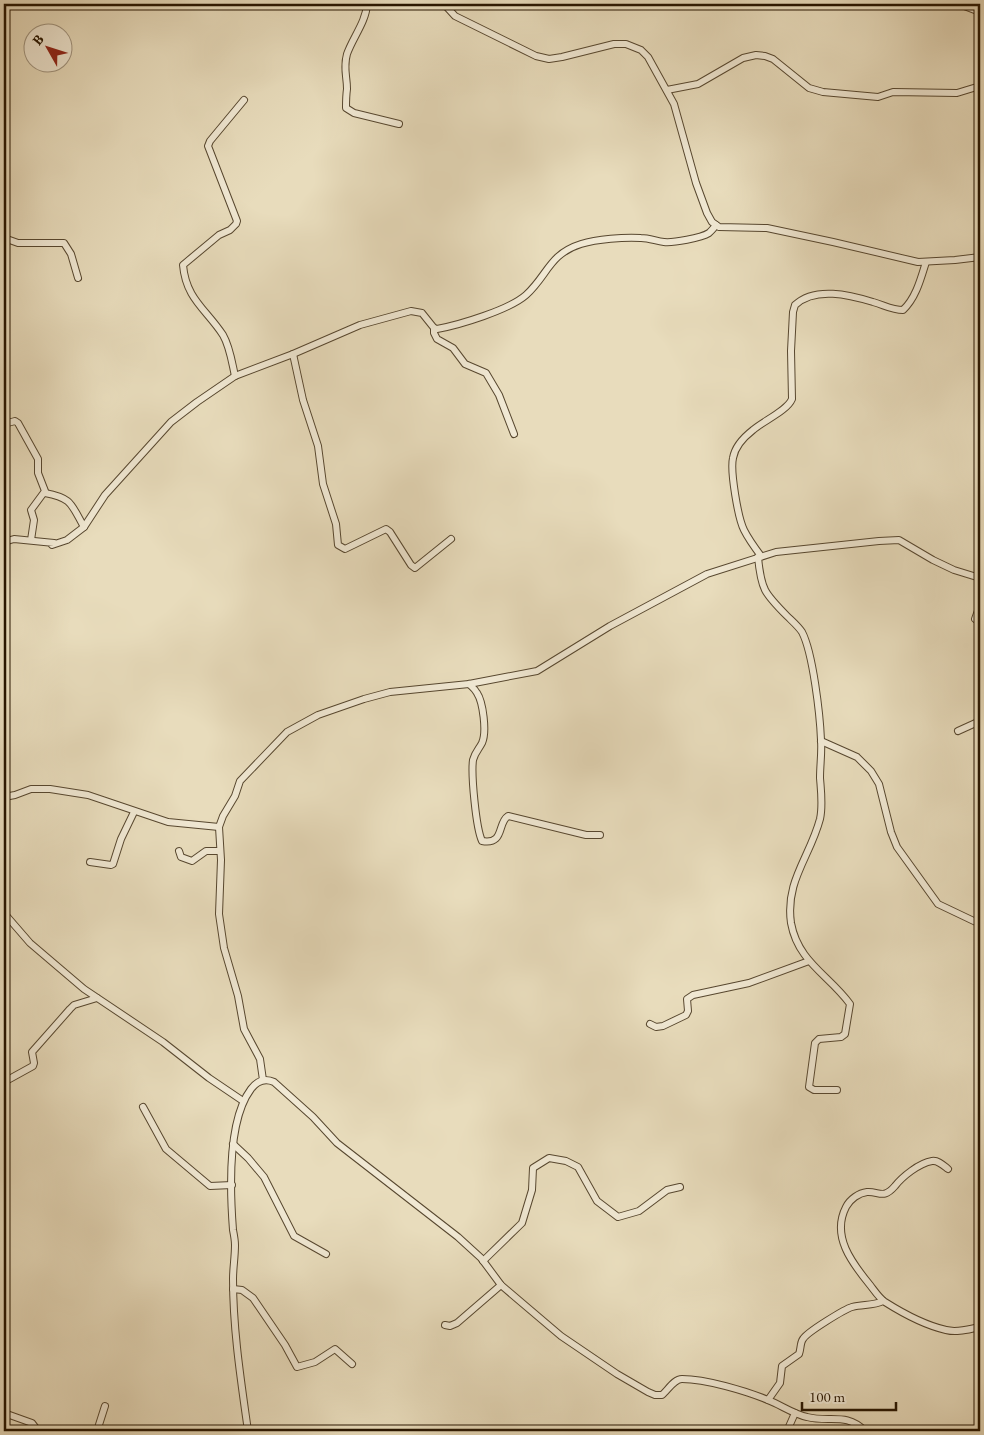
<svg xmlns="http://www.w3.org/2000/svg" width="984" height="1435" font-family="'EB Garamond',serif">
<rect width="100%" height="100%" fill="#e8dcbc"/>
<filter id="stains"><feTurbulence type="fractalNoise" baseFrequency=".004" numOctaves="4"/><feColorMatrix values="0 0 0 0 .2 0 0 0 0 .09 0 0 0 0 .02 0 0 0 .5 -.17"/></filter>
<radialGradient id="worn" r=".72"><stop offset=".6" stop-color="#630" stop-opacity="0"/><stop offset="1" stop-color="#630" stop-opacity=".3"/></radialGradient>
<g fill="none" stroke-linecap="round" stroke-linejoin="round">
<g stroke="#57472f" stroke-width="8">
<g id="minor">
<path d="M367 4C366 22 353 37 347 54 343 68 347 76 347 89 346 96 346 102 346 108L354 113 399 124"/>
<path d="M444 4 455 16 536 56 549 59 562 57 614 44H626L641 50 648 57 674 104 696 183 707 213 712 222 719 227 767 228 833 242 918 262 955 260 980 257"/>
<path d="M959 4 980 12"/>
<path d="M667 90 698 84 743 58 756 55 765 56 773 59 809 88 823 92 878 97 893 92 957 93 980 86"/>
<path d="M4 238 18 243H64L71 254 78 278"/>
<path d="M434 328V333L437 339 453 348 465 364 486 373 499 395 514 434"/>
<path d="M293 354 303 400 318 446 323 484 336 524 338 545 345 549 386 529 390 532 411 565 415 568 451 539"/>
<path d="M235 376C232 363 230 347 223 335 206 309 186 299 183 265L219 235 230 230 236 224 237 221 208 146 210 141 244 100"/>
<path d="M4 424 15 421 18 423 38 459V473L45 491 31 510 34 520 31 540"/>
<path d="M45 493C72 498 71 504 84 527"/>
<path d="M4 542 14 539 54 543 52 545 67 540 84 527 105 495 171 422 197 402 235 376 293 354 360 325 411 311 422 313 434 328 437 329C459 325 509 310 526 295 548 275 549 254 581 244 597 239 624 237 641 238 649 238 656 241 664 242 673 243 701 238 709 233 711 231 714 228 716 225"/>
<path d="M761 556C755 548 749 540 744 530 738 518 730 471 733 458 735 446 744 437 753 430 763 421 787 411 792 399L791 351 793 312 795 305C815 286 850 295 873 302 884 305 892 310 903 310 916 298 921 278 926 262"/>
<path d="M758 557C761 589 764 593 787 616 792 621 798 626 802 632 813 653 820 715 821 740 822 752 820 765 820 778 821 791 823 806 820 819 810 857 785 881 791 923 798 962 829 975 850 1004L845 1034 841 1037 819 1039 815 1043 809 1087 814 1090H837"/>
<path d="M980 605 975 619 980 623"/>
<path d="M469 684C472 687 475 689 477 693 483 702 487 732 482 743 479 749 475 752 473 760 471 775 476 828 482 841 505 845 497 823 508 816L586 835H600"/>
<path d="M958 731 980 721"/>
<path d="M821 741 857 757 871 771 879 784 891 832 897 847 938 904 980 924"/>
<path d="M4 797 15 795 31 789H50L88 795 168 822 219 827"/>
<path d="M179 851 181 857 192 861 206 851H220"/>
<path d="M90 862 111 865 113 864 121 839 134 812"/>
<path d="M4 913 30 943 84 989 163 1042 209 1078 243 1101"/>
<path d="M650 1024 656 1027 663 1026 686 1015 688 1011 687 999 693 995 749 983 809 961"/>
<path d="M263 1080 260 1059 244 1029 238 996 224 948 219 914 221 860 219 827 223 816 235 796 240 781 287 732 318 715 364 699 390 692 469 684 537 671 610 626 707 574 776 552 879 541 899 540 933 560 954 570 980 578"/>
<path d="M4 1082 33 1066 34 1063 32 1052 70 1009 74 1005 97 998"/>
<path d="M143 1107 166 1149 210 1186 232 1185"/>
<path d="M233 1144 248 1158 264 1177 294 1236 326 1254"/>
<path d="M948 1169C943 1165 938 1160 932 1161 919 1163 902 1177 895 1186 883 1200 879 1191 867 1192 859 1193 850 1199 846 1207 831 1236 852 1263 870 1285 874 1290 879 1298 885 1302 904 1314 924 1325 946 1330 958 1333 969 1329 980 1327"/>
<path d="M483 1261 522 1223 532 1190 533 1168 549 1158 566 1161 578 1167 597 1201 618 1217 639 1211 667 1190 680 1187"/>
<path d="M233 1289 242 1290 253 1298 285 1345 297 1367 315 1362 335 1349 352 1364"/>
<path d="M445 1325 450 1326 457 1323 501 1285"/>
<path d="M768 1400 780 1383 782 1366 799 1354C801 1349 800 1343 803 1339 807 1332 845 1309 852 1307 863 1304 873 1306 883 1301"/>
<path d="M4 1413 32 1423 38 1431"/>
<path d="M97 1431 105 1406"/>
<path d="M248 1431C241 1381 233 1330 233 1279 233 1268 235 1257 235 1245 235 1240 234 1235 233 1230 230 1191 227 1121 251 1089 257 1081 265 1078 274 1082L313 1117 337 1143 458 1237 481 1258 501 1285 561 1336 617 1374 648 1392 655 1395H662C668 1390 674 1379 682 1379 706 1379 746 1391 768 1400 781 1405 793 1414 807 1417 830 1423 846 1412 865 1431"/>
<path d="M787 1431 795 1413"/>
</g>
</g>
<use href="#minor" stroke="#f0e8d3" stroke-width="6"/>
</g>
<rect width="984" height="1435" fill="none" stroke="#e8dcbc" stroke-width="20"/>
<rect x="5" y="5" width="974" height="1425" fill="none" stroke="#271500" stroke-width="2.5"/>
<rect x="10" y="10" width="964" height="1415" fill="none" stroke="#271500"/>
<g transform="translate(48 48) rotate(309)"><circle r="24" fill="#f0e8d3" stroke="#a0947f"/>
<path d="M0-4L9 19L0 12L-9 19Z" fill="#8f2418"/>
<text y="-8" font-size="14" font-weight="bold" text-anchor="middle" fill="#271500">B</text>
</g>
<path d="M802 1402v8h94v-8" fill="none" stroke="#271500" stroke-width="2.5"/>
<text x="809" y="1402" font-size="15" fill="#271500" stroke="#f0e8d3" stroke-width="4" paint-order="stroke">100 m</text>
<rect width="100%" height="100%" filter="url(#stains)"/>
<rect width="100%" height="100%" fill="url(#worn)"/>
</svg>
